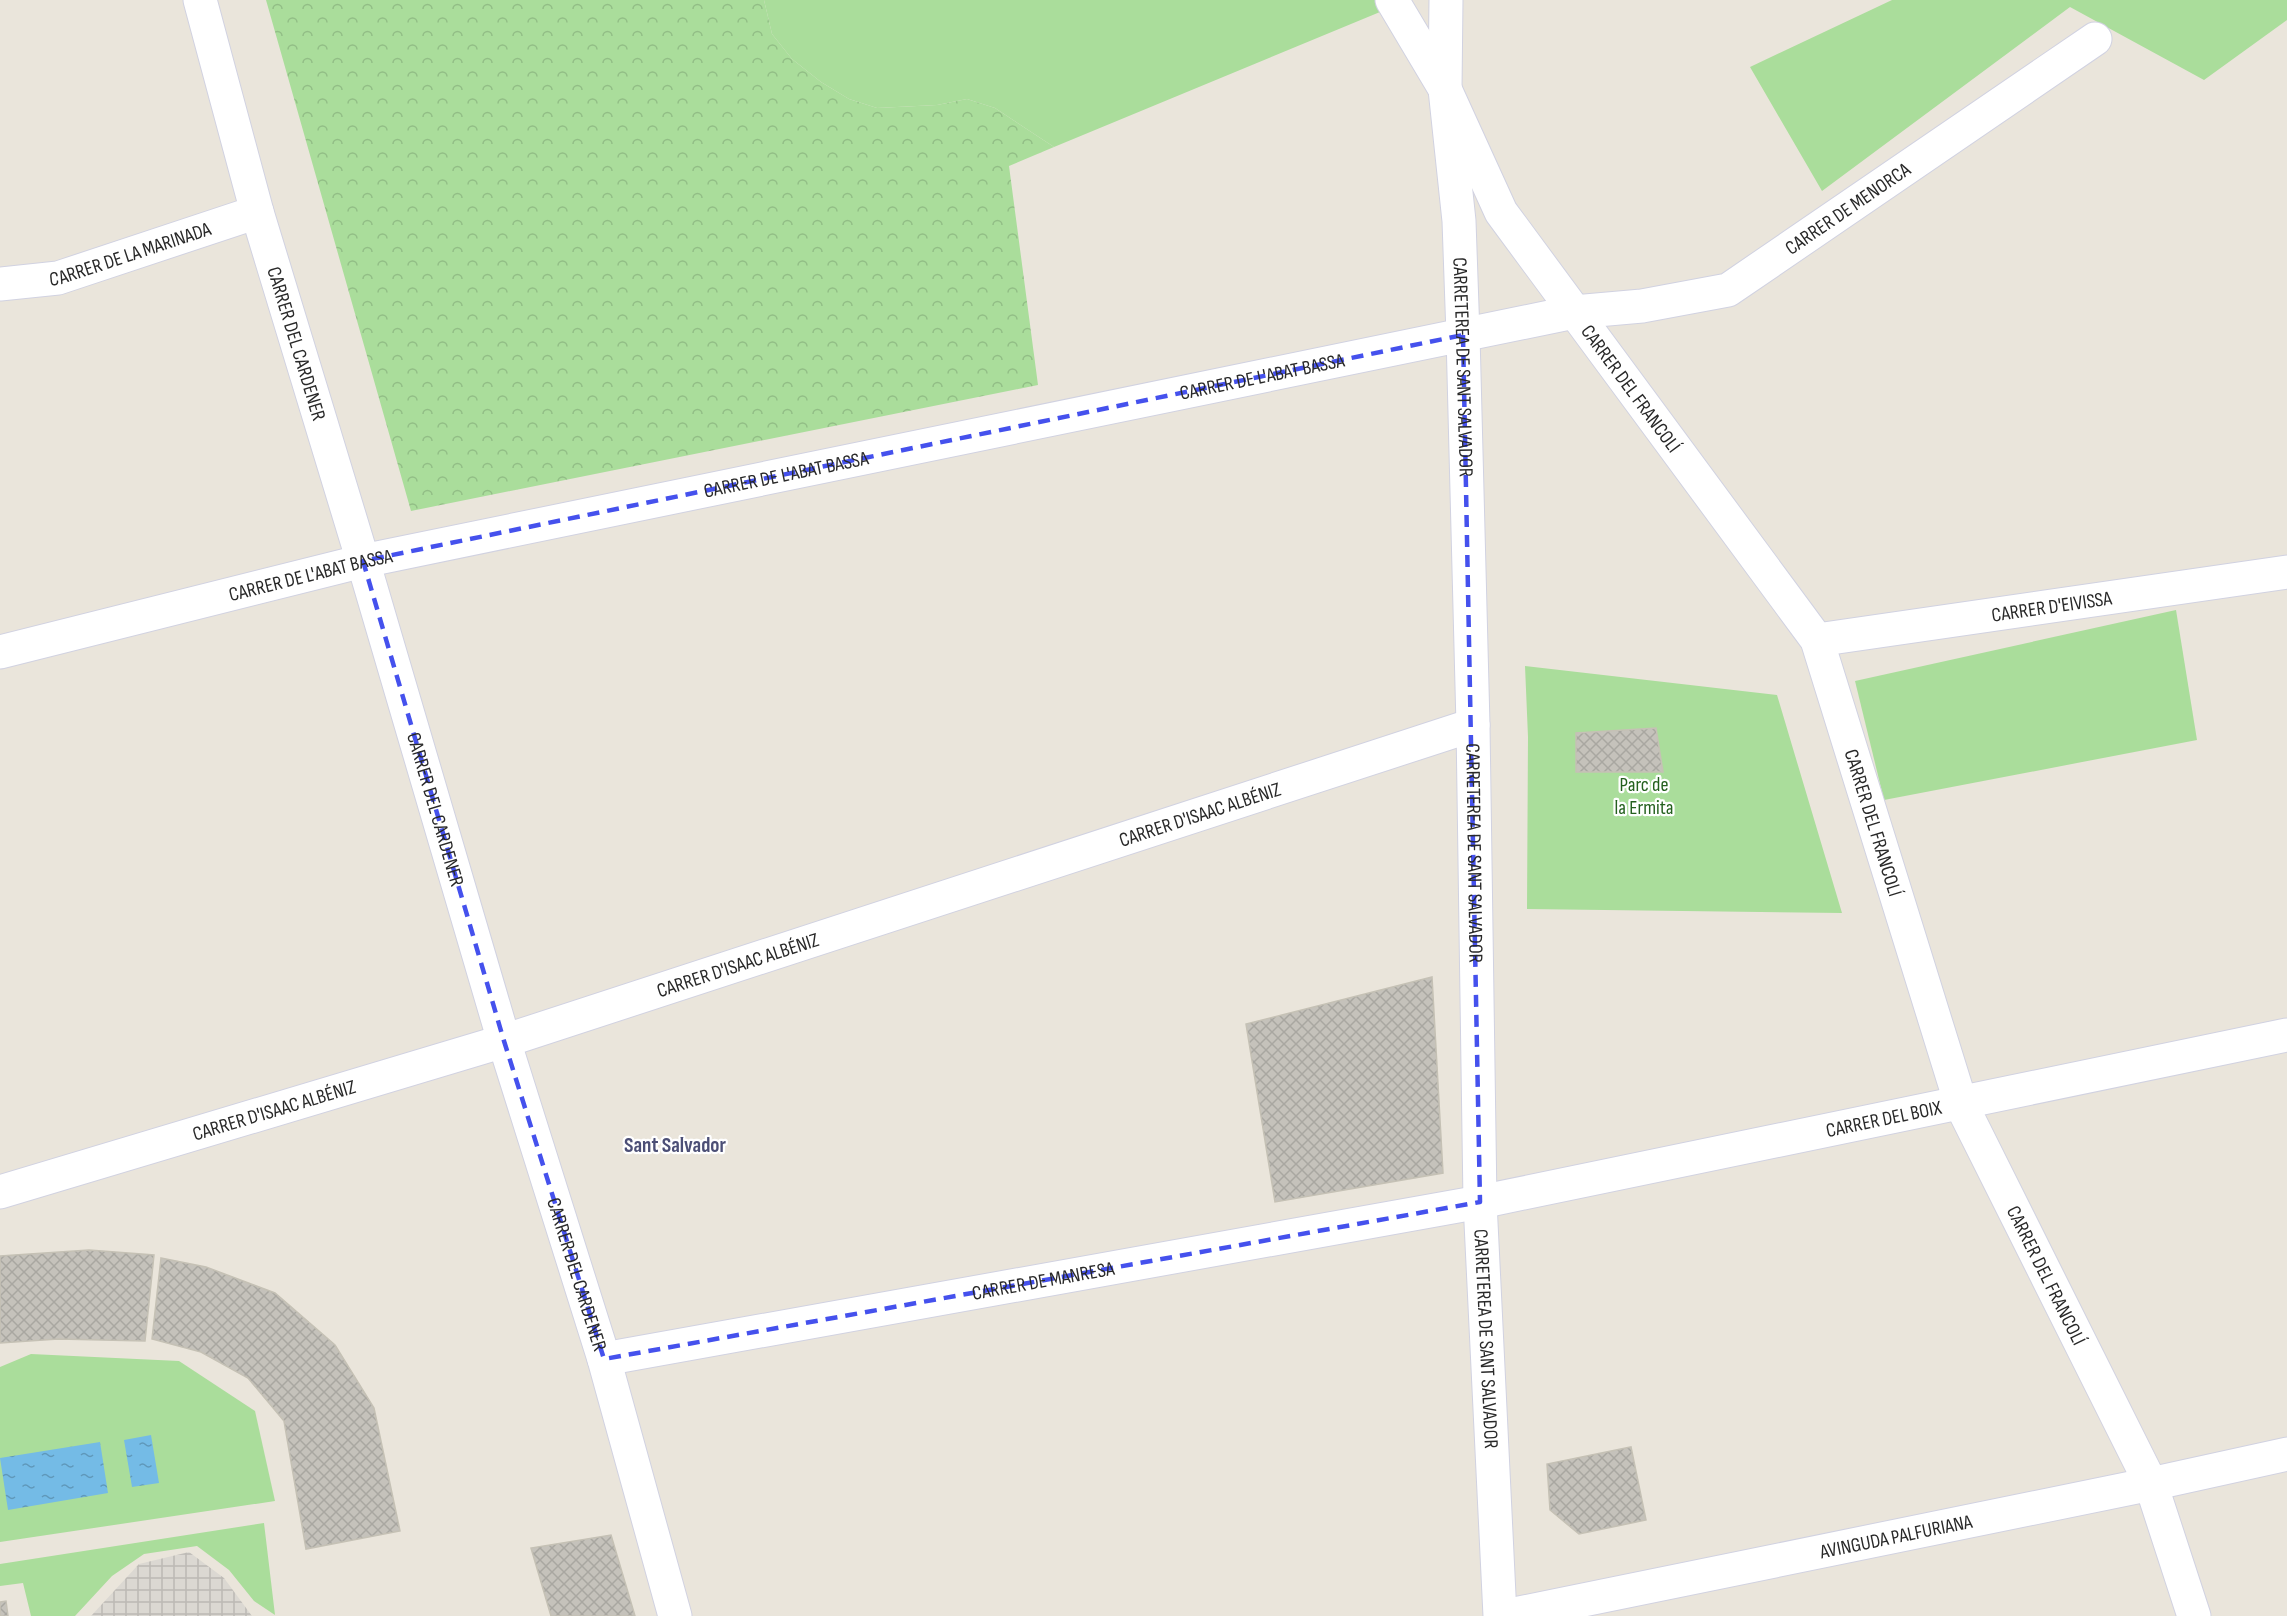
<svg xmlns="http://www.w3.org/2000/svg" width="2287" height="1616" font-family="'Sofia Sans Condensed',sans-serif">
<defs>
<pattern id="forest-crowns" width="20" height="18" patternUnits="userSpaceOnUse" patternTransform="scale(1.5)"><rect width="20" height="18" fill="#aadd9b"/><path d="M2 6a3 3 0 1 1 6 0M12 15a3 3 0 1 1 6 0" fill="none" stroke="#92be86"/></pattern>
<pattern id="plaza-grid" width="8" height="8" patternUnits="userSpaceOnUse" patternTransform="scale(1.5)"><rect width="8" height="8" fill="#dbd8d2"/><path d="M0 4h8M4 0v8" fill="none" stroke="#bcb9b4"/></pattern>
<pattern id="water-ripples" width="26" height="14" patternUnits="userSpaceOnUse" patternTransform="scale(1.5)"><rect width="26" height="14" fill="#74bbe6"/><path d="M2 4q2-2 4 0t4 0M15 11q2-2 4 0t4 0" fill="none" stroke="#5f98ba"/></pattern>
<pattern id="building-cross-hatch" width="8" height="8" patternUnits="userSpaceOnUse" patternTransform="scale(1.5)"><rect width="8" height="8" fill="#c5c2bb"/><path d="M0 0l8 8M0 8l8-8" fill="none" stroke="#a9a7a1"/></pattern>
</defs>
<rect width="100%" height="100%" fill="#eae5db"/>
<g fill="#aadd9b">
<path d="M764 0H1409L1054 147 995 108 967 99 937 105 877 108 849 99 821 82 792 59 772 34Z"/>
<path d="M1892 0H2287V20L2204 80 2070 7 1822 191 1750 67Z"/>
<path d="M2176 610 2197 740 1884 800 1855 681Z"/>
<path d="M1525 666 1777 695 1842 913 1527 909 1528 737Z"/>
<path d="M31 1354 179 1361 255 1411 275 1501 0 1542V1367Z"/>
<path d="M264 1523 275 1615 254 1601 229 1570 197 1546 144 1554 112 1576 75 1616H31L23 1583 0 1586V1564Z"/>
</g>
<path fill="url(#forest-crowns)" d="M266 0H764L772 34 792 59 821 82 849 99 877 108 937 105 967 99 995 108 1054 147 1009 166 1038 385 411 511Z"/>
<path fill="url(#plaza-grid)" d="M189 1552 224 1578 252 1616H91L139 1564Z"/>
<g fill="url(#water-ripples)">
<path d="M151 1435 159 1483 132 1487 124 1440Z"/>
<path d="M100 1442 108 1493 8 1510 0 1458Z"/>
</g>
<g fill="url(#building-cross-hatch)" stroke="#c5c1b5" stroke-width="1.5">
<path d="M1656 728 1663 772H1576V733Z"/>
<path d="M1432 977 1443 1173 1275 1202 1246 1024Z"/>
<path d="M89 1250 154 1255 145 1341 58 1339 0 1343V1256Z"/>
<path d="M161 1258 206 1267 275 1293 335 1345 374 1408 400 1531 306 1549 284 1421 248 1378 201 1352 152 1339Z"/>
<path d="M1631 1447 1646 1520 1579 1534 1550 1510 1547 1464Z"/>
<path d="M611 1535 635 1616H551L531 1548Z"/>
<path d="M6 1601 8 1616H0V1602Z"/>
</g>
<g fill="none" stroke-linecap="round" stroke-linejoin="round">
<g stroke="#d1d2e1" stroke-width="35">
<g id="minor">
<path id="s1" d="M200 0 257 212 363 561 504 1041 604 1359 675 1616"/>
<path id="s2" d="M1392 0 1445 89 1501 212 1817 640 1961 1104 2151 1484 2194 1616"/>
<path id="s3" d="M1446 0 1445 89 1459 221 1463 335 1473 725 1480 1202 1500 1616"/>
<path id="s4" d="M0 284 58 278 257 212"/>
<path id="s5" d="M1817 640 2287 572"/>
<path id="s6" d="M0 652 363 561 1574 312 1642 306 1728 290 2095 39"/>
<path id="s7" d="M0 1192 504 1041 1473 725"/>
<path id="s8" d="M604 1359 1480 1202 2287 1035"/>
<path id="s9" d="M1505 1616 2151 1484 2287 1454"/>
</g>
</g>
<use href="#minor" stroke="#fff" stroke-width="33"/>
</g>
<path fill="none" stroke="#4551ed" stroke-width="4.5" stroke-dasharray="12 8" stroke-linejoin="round" d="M1463 335 1480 1202 604 1359 504 1041 363 561Z"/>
<g text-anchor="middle" stroke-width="4.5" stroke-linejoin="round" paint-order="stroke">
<g font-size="20" fill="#292929" stroke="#fff">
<text dy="7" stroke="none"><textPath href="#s6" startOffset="1911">CARRER DE MENORCA</textPath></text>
<text dy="7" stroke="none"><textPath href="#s4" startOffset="134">CARRER DE LA MARINADA</textPath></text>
<text dy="7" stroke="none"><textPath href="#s1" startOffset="357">CARRER DEL CARDENER</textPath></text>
<text dy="7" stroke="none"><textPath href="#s3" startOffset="368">CARRETEREA DE SANT SALVADOR</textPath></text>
<text dy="7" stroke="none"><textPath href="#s6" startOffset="1292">CARRER DE L'ABAT BASSA</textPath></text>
<text dy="7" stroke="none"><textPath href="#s2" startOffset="458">CARRER DEL FRANCOLÍ</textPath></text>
<text dy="7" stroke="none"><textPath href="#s6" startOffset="806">CARRER DE L'ABAT BASSA</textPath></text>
<text dy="7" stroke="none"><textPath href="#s6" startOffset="320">CARRER DE L'ABAT BASSA</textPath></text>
<text dy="7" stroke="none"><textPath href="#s5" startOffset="237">CARRER D'EIVISSA</textPath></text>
<text dy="7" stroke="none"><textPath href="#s1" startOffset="843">CARRER DEL CARDENER</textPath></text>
<text dy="7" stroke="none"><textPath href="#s7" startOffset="1258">CARRER D'ISAAC ALBÉNIZ</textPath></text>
<text dy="7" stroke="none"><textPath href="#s2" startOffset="962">CARRER DEL FRANCOLÍ</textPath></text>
<text dy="7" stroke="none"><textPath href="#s3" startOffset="854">CARRETEREA DE SANT SALVADOR</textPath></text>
<text dy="7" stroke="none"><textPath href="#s7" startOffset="772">CARRER D'ISAAC ALBÉNIZ</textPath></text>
<text dy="7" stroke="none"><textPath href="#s7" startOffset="286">CARRER D'ISAAC ALBÉNIZ</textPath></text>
<text dy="7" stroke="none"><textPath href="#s8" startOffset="1302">CARRER DEL BOIX</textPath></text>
<text dy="7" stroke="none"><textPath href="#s1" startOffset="1329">CARRER DEL CARDENER</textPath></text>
<text dy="7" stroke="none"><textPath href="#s2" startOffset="1448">CARRER DEL FRANCOLÍ</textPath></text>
<text dy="7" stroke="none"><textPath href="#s8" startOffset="446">CARRER DE MANRESA</textPath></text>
<text dy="7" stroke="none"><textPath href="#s3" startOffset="1340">CARRETEREA DE SANT SALVADOR</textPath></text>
<text dy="7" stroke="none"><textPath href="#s9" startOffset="399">AVINGUDA PALFURIANA</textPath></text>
</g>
<g font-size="20" fill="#24601e" stroke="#fff">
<text x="1644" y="791">Parc de<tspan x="1644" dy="23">la Ermita</tspan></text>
</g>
<g font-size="21" font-weight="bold" fill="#4c4f76" stroke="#fff">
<text x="675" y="1152">Sant Salvador</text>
</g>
</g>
</svg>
